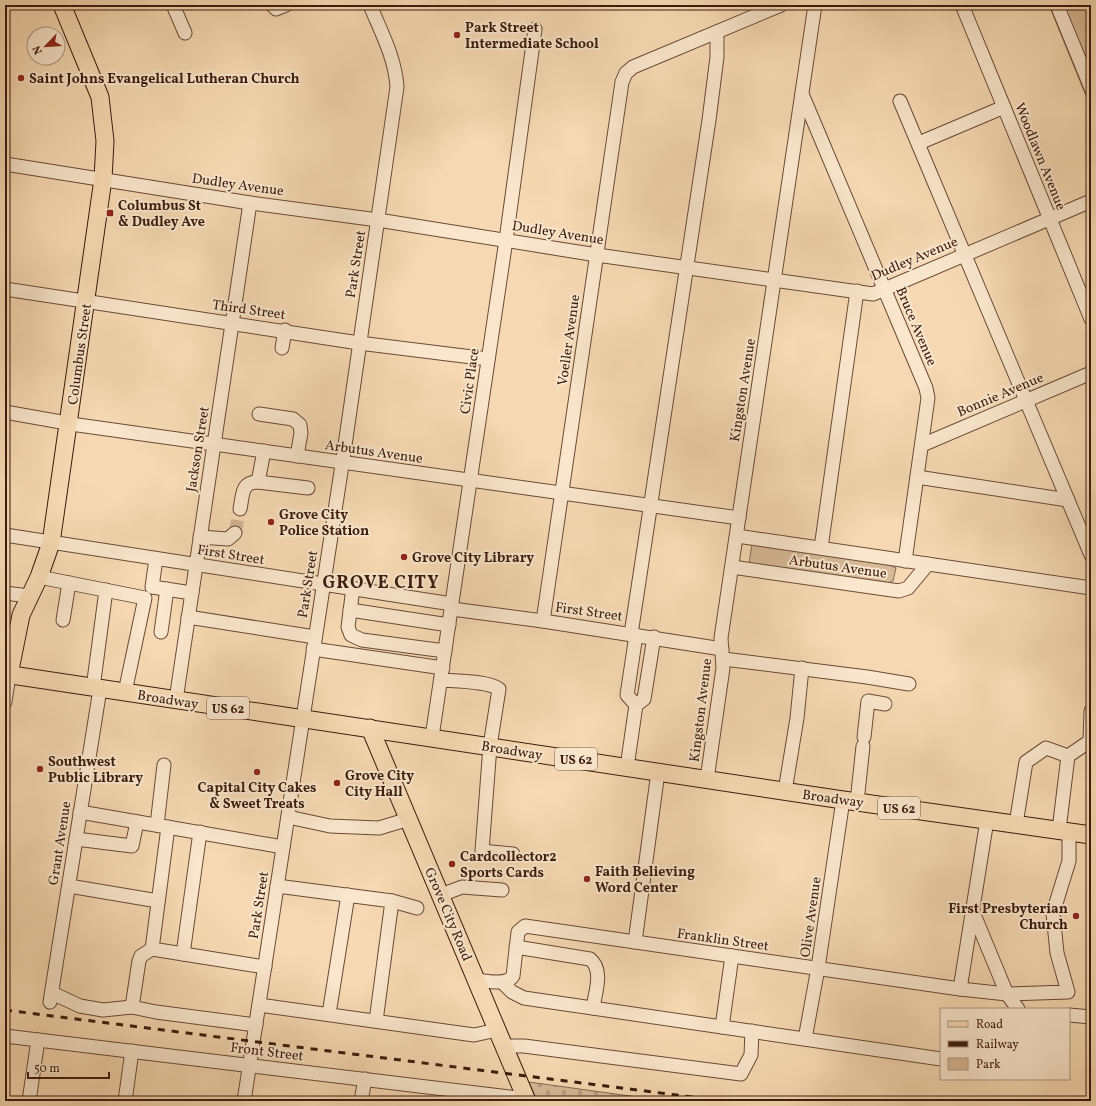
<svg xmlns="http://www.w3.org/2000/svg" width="1096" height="1106" font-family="Vollkorn,serif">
<defs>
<pattern id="cemetery-stones" width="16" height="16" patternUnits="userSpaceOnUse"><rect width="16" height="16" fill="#d6b996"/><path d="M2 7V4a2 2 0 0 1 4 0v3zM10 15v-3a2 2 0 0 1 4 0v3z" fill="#b99e80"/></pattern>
</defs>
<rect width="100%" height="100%" fill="#f6d9b2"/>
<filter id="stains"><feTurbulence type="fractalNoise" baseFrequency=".005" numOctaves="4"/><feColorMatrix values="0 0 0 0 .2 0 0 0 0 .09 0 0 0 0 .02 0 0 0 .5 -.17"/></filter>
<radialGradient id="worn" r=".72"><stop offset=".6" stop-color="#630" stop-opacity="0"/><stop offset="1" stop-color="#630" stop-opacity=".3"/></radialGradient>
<g fill="#d6b996" stroke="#886a52">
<path d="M1049 5H1091V108Z"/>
<path d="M752 544 890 565 896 568 893 581 883 585 749 564Z"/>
</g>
<path fill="url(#cemetery-stones)" stroke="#886a52" d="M529 1082 666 1101H537Z"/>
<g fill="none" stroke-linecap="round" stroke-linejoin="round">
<path stroke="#d1b391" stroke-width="13" stroke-dasharray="13 6" stroke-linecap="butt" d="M235 533 240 509"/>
<g stroke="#6a4a36" stroke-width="15">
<g id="minor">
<path d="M173 5 185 33"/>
<path d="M272 5 276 9 286 5"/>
<path d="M962 5 1091 319"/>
<path d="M1057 5 1091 88"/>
<path d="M802 94 926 388 928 398 905 561"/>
<path d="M900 101 1091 555"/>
<path d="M919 143 1004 107"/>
<path d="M5 164 250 203 378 220 597 255 873 294 1091 201"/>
<path d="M5 289 359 343 488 359"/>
<path d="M282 348 285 330"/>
<path d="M5 412 78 425 739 518"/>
<path d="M259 414 293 419 300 425 301 433 297 456"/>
<path d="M922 445 1091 373"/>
<path d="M264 451 258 482 308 488"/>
<path d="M917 477 1068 500"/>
<path d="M240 509C243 495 241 482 258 482"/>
<path d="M5 535 452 604"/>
<path d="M737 536 1091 588"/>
<path d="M200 537 228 539 235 533"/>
<path d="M821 548 857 291"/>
<path d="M156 559 152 587 192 593"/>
<path d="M732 567 899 591 908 588 928 564"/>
<path d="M39 577 145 598 125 692"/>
<path d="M353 588 348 627 351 635 362 640 445 651"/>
<path d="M5 593 29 596"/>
<path d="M452 609 543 621 722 649"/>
<path d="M350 610 449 625"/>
<path d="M188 617 315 637"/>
<path d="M63 620 69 583"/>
<path d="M543 621 622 82 626 73 633 67 781 5"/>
<path d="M161 632 167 589"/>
<path d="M631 634 709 120 717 57V32"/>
<path d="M313 649 443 668"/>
<path d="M724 659 867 677 909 684"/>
<path d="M441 680C455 681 488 681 499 689L490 746 482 851 513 854"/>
<path d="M93 688 106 590"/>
<path d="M176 700 250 203"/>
<path d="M5 702 9 675"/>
<path d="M636 705 627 695 636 635"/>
<path d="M432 737 506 240 535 29"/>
<path d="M864 737 868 701 885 704"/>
<path d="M627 767 636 705 644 699 654 637"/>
<path d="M707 779 723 668 721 638 815 5"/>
<path d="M785 791 797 718 802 668"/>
<path d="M857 802 863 746"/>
<path d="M80 812 283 847"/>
<path d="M288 817 330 826 379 828 409 819"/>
<path d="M1016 824 1026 762 1046 748 1068 756"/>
<path d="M157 825 164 765"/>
<path d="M168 827 152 949 265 967"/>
<path d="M1059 830 1068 756 1090 741 1091 711"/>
<path d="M76 839 132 846 137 822"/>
<path d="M69 886 158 901"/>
<path d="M277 886 392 901 376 1021"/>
<path d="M441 895 462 887 502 890"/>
<path d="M392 901 417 908"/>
<path d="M973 912 1007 994 1018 1009"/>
<path d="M635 942 658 772"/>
<path d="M516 947 590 959C604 970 595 993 593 1008"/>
<path d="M183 954 200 832"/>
<path d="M477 980C488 981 506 986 513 976L518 932 525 926 960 989 1007 994 1068 992 1057 953 1053 913 1069 861V832"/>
<path d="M502 982 512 992 524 998 941 1059"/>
<path d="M960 989 987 820"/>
<path d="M52 993 80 1006 103 1010 132 1007 156 1012 256 1025"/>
<path d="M50 1002 100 689"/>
<path d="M259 1005 474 1035 497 1030"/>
<path d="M132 1007 139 961 141 956 152 949"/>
<path d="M329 1014 348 895"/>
<path d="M1069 1015 1091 1017"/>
<path d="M722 1027 732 956"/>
<path d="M5 1036 526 1099"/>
<path d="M805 1039 818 968 843 800"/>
<path d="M504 1046H524L741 1074 751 1055 752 1031"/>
<path d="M29 1101 38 1040"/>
<path d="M125 1101 132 1051"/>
<path d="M244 1101 344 452 397 87C395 57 381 32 370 5"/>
<path d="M361 1101 365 1079"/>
</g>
</g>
<g stroke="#3b1b0d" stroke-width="19">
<g id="major">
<path d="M5 674 843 800 1091 835"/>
<path d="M9 675 21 615 39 577 51 543 103 179 105 141 100 97 62 5"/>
<path d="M370 728 527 1101"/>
</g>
</g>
<use href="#minor" stroke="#f9e6cd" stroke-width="13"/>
<use href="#major" stroke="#f6d9b2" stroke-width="17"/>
<path stroke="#3b1b0d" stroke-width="3" stroke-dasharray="7 7" stroke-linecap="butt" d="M5 1010 724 1101"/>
</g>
<g fill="#8f2418" stroke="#f9e6cd" stroke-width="1.5">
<circle cx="457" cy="35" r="4"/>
<circle cx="21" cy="78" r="4"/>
<rect x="106" y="209" width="8" height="8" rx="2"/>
<circle cx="271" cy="522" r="4"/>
<circle cx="404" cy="557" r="4"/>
<circle cx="40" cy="769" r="4"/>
<circle cx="257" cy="772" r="4"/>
<circle cx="337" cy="783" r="4"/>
<circle cx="452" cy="864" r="4"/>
<circle cx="587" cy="879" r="4"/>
<circle cx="1076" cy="916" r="4"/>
</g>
<g text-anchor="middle" stroke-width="4" stroke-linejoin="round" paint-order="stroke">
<g fill="#f9e6cd" stroke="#745847" stroke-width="1">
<rect x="207" y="697" width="42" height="22" rx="3"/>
<rect x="555" y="748" width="42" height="22" rx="3"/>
<rect x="878" y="797" width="42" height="22" rx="3"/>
</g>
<g font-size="13" font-weight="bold" fill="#3b1b0d">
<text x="228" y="713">US 62</text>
<text x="576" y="764">US 62</text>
<text x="899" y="813">US 62</text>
</g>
<g font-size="14" font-weight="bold" fill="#3b1b0d" stroke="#f9e6cd" text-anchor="start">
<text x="465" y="32">Park Street<tspan x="465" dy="16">Intermediate School</tspan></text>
<text x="29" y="83">Saint Johns Evangelical Lutheran Church</text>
<text x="118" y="210">Columbus St<tspan x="118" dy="16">&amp; Dudley Ave</tspan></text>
<text x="279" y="519">Grove City<tspan x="279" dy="16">Police Station</tspan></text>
<text x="412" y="562">Grove City Library</text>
<text x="48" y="766">Southwest<tspan x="48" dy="16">Public Library</tspan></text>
<text x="345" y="780">Grove City<tspan x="345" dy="16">City Hall</tspan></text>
<text x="257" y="792" text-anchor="middle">Capital City Cakes<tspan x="257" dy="16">&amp; Sweet Treats</tspan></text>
<text x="460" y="861">Cardcollector2<tspan x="460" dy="16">Sports Cards</tspan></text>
<text x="595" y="876">Faith Believing<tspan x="595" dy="16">Word Center</tspan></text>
<text x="1068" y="913" text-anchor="end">First Presbyterian<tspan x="1068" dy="16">Church</tspan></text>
</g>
<g font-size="14" fill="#3b1b0d" stroke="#f9e6cd">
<text transform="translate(1041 156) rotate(68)" y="5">Woodlawn Avenue</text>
<text transform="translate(238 184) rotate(8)" y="5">Dudley Avenue</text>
<text transform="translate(558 232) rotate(9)" y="5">Dudley Avenue</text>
<text transform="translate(914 258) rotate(-23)" y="5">Dudley Avenue</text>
<text transform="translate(355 264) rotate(-81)" y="5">Park Street</text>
<text transform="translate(249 309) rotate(8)" y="5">Third Street</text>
<text transform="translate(917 326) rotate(67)" y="5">Bruce Avenue</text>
<text transform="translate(568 340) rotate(-82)" y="5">Voeller Avenue</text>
<text transform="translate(79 354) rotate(-82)" y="5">Columbus Street</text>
<text transform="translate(469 381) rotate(-82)" y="5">Civic Place</text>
<text transform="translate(742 390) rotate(-81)" y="5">Kingston Avenue</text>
<text transform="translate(1000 394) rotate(-23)" y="5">Bonnie Avenue</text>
<text transform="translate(197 449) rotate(-81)" y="5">Jackson Street</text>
<text transform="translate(374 451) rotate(8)" y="5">Arbutus Avenue</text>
<text transform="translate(231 554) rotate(9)" y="5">First Street</text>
<text transform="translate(838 566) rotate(8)" y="5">Arbutus Avenue</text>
<text transform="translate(307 584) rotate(-81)" y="5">Park Street</text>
<text transform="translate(589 611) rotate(8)" y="5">First Street</text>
<text transform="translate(168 699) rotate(9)" y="5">Broadway</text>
<text transform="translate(700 710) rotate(-83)" y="5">Kingston Avenue</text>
<text transform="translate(512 750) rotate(9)" y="5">Broadway</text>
<text transform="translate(833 798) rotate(8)" y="5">Broadway</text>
<text transform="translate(59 843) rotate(-81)" y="5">Grant Avenue</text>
<text transform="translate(258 905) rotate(-81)" y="5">Park Street</text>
<text transform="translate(449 914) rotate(67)" y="5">Grove City Road</text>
<text transform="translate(810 917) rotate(-82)" y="5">Olive Avenue</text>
<text transform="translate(723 939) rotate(8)" y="5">Franklin Street</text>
<text transform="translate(267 1051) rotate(7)" y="5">Front Street</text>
</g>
<g font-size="18" font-weight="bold" letter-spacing="1" fill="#3b1b0d" stroke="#f9e6cd">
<text x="381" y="588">GROVE CITY</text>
</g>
</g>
<rect width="1096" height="1106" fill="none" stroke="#f6d9b2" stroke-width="20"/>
<rect x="6" y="6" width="1084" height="1094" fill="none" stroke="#3b1b0d" stroke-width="2"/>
<rect x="10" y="10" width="1076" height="1086" fill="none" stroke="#3b1b0d"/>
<rect x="940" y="1008" width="130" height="72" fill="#f9e6cd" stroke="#ad9580"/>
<rect x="948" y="1021" width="20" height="6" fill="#f6d9b2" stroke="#ad9580"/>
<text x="976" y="1028" font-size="12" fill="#3b1b0d">Road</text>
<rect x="948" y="1041" width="20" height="6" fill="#3b1b0d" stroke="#ad9580"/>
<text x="976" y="1048" font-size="12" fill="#3b1b0d">Railway</text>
<rect x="948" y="1058" width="20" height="12" fill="#d6b996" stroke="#ad9580"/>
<text x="976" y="1068" font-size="12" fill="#3b1b0d">Park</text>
<g transform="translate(46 46) rotate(245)"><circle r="19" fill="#f9e6cd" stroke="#ad9580"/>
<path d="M0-3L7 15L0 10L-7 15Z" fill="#8f2418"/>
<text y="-6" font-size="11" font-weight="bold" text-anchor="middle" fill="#3b1b0d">N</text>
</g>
<path d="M28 1072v6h81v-6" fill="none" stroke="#3b1b0d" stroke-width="2"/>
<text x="34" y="1072" font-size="12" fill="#3b1b0d" stroke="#f9e6cd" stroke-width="3" paint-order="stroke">50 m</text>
<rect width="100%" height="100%" filter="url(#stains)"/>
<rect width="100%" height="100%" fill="url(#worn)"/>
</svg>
